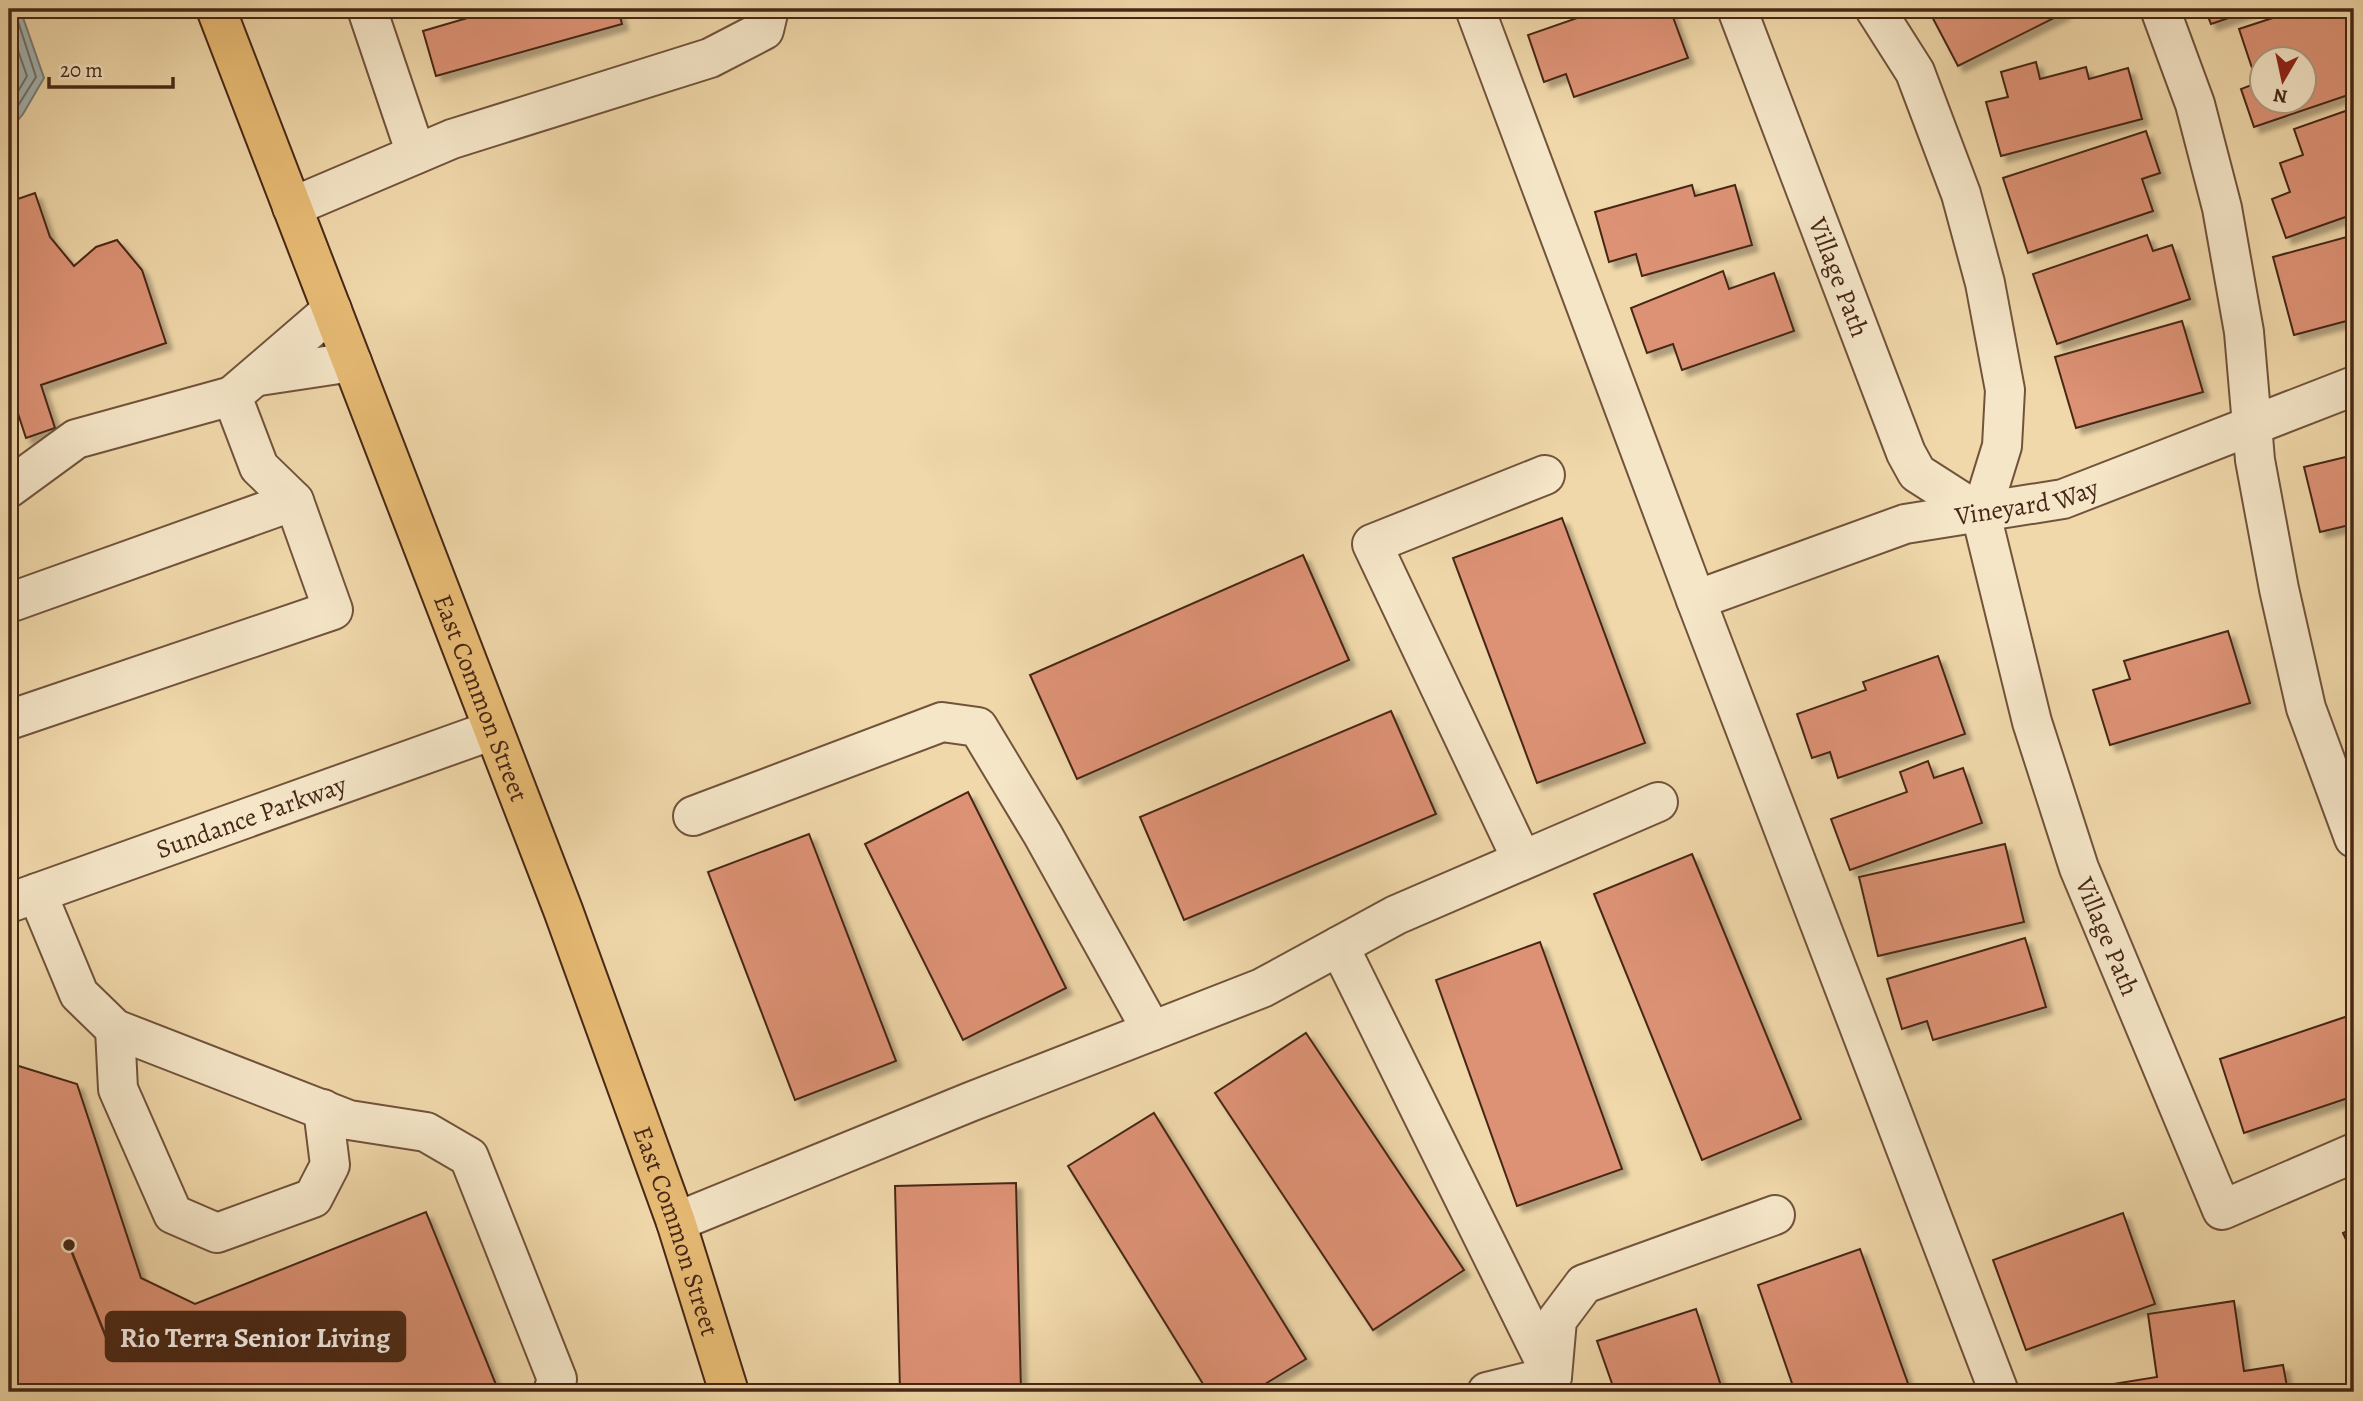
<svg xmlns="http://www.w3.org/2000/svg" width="2363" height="1401" font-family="Alegreya,serif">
<defs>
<filter id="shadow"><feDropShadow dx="6" dy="6" stdDeviation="2" flood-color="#0004"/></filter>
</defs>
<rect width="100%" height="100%" fill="#f0d8aa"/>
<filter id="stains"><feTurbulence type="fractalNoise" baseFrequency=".00286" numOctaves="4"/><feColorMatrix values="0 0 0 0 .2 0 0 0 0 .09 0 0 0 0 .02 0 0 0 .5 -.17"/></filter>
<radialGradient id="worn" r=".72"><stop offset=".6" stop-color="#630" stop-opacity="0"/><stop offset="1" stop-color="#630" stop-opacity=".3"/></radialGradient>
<path fill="#a1b6b5" stroke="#7d7d75" stroke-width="2" d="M9 9H20L44 78 23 114 9 131Z"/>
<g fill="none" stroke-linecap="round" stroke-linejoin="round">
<g stroke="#746e66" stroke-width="2">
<path d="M9 25 27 76 9 107"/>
<path d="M9 120 36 77 14 9"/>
</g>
</g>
<g fill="#dd9275" stroke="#472716" stroke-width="2" fill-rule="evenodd" filter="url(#shadow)">
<path d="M498 9H618L622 24 436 76 423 31Z"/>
<path d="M1603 9H1670L1688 58 1574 97 1566 74 1544 82 1528 35Z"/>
<path d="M1928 9H2062L2064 13 1958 66Z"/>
<path d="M2205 9H2255L2211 24Z"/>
<path d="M2300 9H2354V93L2254 127 2241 89 2257 83 2239 29ZM2262 60H2304V102H2262Z"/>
<path d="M2036 62 2040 79 2086 67 2089 79 2128 68 2142 119 2001 156 1986 102 2008 97 2001 72Z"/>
<path d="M2354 108V214L2286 238 2272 199 2290 192 2280 163 2303 155 2294 129Z"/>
<path d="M2146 131 2160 173 2142 179 2153 211 2028 253 2003 178Z"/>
<path d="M1692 185 1695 196 1735 185 1752 245 1642 276 1636 254 1609 262 1595 212Z"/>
<path d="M35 193 50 237 74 266 96 247 117 240 142 270 166 343 41 385 55 428 26 438 9 386V202Z"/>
<path d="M2147 235 2153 251 2172 245 2190 299 2057 344 2033 274Z"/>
<path d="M2354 235V319L2294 335 2273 257Z"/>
<path d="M1723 271 1729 289 1774 273 1794 331 1682 370 1673 344 1647 353 1631 308Z"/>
<path d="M2182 321 2203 392 2076 428 2055 357Z"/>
<path d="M2354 455V524L2320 532 2304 467Z"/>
<path d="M1562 518 1645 743 1537 783 1453 558Z"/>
<path d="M1303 555 1349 660 1077 779 1030 675Z"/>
<path d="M2228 631 2250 703 2110 745 2093 690 2130 679 2124 661Z"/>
<path d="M1938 656 1965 734 1838 778 1830 752 1812 758 1797 714 1866 690 1863 682Z"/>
<path d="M1391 711 1436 814 1184 920 1140 817Z"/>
<path d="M1928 761 1934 778 1963 768 1982 823 1850 870 1831 819 1907 792 1900 772Z"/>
<path d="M968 792 1066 988 963 1040 865 844Z"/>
<path d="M809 834 896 1061 795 1100 708 872Z"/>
<path d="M2005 844 2024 922 1878 956 1859 877Z"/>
<path d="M1692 854 1801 1119 1702 1160 1594 894Z"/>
<path d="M2025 938 2046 1007 1933 1040 1927 1021 1902 1029 1887 979Z"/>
<path d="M1540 942 1622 1169 1517 1206 1436 980Z"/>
<path d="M2354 1014V1096L2244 1133 2220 1059Z"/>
<path d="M1306 1033 1464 1270 1373 1330 1215 1093Z"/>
<path d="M9 1063 77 1084 141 1278 195 1304 426 1212 499 1392H9Z"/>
<path d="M1154 1113 1306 1359 1252 1392H1208L1068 1166Z"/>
<path d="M1016 1183 1021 1392H900L895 1186Z"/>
<path d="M2123 1213 2155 1304 2026 1350 1993 1260Z"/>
<path d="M2354 1228V1257L2343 1233Z"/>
<path d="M1860 1249 1911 1392H1795L1758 1285Z"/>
<path d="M2234 1301 2244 1371 2283 1365 2288 1392H2114L2113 1384 2157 1377 2148 1314Z"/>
<path d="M1696 1309 1723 1392H1615L1597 1341Z"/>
</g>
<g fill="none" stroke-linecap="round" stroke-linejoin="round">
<g stroke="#71533b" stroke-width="42">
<g id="minor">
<path d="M367 9 416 154"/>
<path d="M1475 9 1696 600 1999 1392"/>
<path id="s1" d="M1737 9 1906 453 1917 473 1981 514"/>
<path id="s2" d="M1875 9 1915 72 1961 194 1985 283 2005 390 2002 446 1981 514 2032 722 2079 868 2222 1210 2354 1153"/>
<path d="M2160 9 2195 104 2222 208 2244 332 2255 460 2279 589 2306 708 2354 838"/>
<path d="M292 207 452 139 710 58 764 30 769 9"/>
<path d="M259 376 352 362"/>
<path d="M9 488 76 439 232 396"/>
<path id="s3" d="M1696 600 1905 524 2063 499 2354 386"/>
<path d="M9 603 294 501"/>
<path d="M9 720 333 610 294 501 259 467 232 396 332 310"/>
<path d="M693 816 942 722 978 727 1043 835 1152 1031"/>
<path d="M1522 860 1372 544 1545 475"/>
<path d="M37 893 79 994 115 1029 349 1120 426 1132 469 1157 557 1379 553 1392"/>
<path id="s4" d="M9 903 493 730"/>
<path d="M1339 946 1552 1376 1487 1392"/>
<path d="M115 1029 118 1089 173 1214 217 1233 313 1198 330 1165 323 1109"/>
<path d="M676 1222 970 1102 1262 988 1396 915 1658 802"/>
<path d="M1552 1377 1557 1320 1584 1284 1775 1215"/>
</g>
</g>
<g stroke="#472716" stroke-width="42">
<g id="major">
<path id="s5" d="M216 9 563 910 676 1222 729 1392"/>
</g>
</g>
<use href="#minor" stroke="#f5e6c8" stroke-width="38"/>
<use href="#major" stroke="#e8bc75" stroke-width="38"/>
</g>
<g text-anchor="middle" stroke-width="6" stroke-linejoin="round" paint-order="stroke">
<g font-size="26" fill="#472716" stroke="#f5e6c8">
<text dy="9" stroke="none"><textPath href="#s1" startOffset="287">Village Path</textPath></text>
<text dy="9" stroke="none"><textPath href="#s3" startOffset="346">Vineyard Way</textPath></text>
<text dy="9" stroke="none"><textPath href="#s5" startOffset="738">East Common Street</textPath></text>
<text dy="9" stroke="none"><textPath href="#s4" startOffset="257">Sundance Parkway</textPath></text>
<text dy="9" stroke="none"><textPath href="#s2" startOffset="975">Village Path</textPath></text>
<text dy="9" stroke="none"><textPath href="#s5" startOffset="1306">East Common Street</textPath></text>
</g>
</g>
<path fill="none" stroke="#472716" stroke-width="2.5" d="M69 1245L106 1337"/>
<circle fill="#472716" stroke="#f5e6c8" stroke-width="2.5" cx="69" cy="1245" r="7"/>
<rect fill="#472716" stroke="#472716" stroke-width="2.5" x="106" y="1312" width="299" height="49" rx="7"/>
<g font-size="28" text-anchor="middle" font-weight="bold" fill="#fff">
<text x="255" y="1347">Rio Terra Senior Living</text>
</g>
<rect width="2363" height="1401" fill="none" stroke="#f0d8aa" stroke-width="35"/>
<rect x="10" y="10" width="2342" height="1380" fill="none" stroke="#472716" stroke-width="3.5"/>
<rect x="18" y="18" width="2328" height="1366" fill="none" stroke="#472716" stroke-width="2"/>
<g transform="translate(2283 80) rotate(189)"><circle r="33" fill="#f5e6c8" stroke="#af9a81" stroke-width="2"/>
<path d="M0-5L12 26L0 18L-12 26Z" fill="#8f2418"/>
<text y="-10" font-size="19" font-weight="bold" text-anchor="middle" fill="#472716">N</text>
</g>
<path d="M49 77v10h124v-10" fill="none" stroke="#472716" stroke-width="3.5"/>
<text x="60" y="77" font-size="21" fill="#472716" stroke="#f5e6c8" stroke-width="5" paint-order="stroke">20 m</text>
<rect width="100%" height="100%" filter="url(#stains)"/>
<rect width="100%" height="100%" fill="url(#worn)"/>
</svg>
